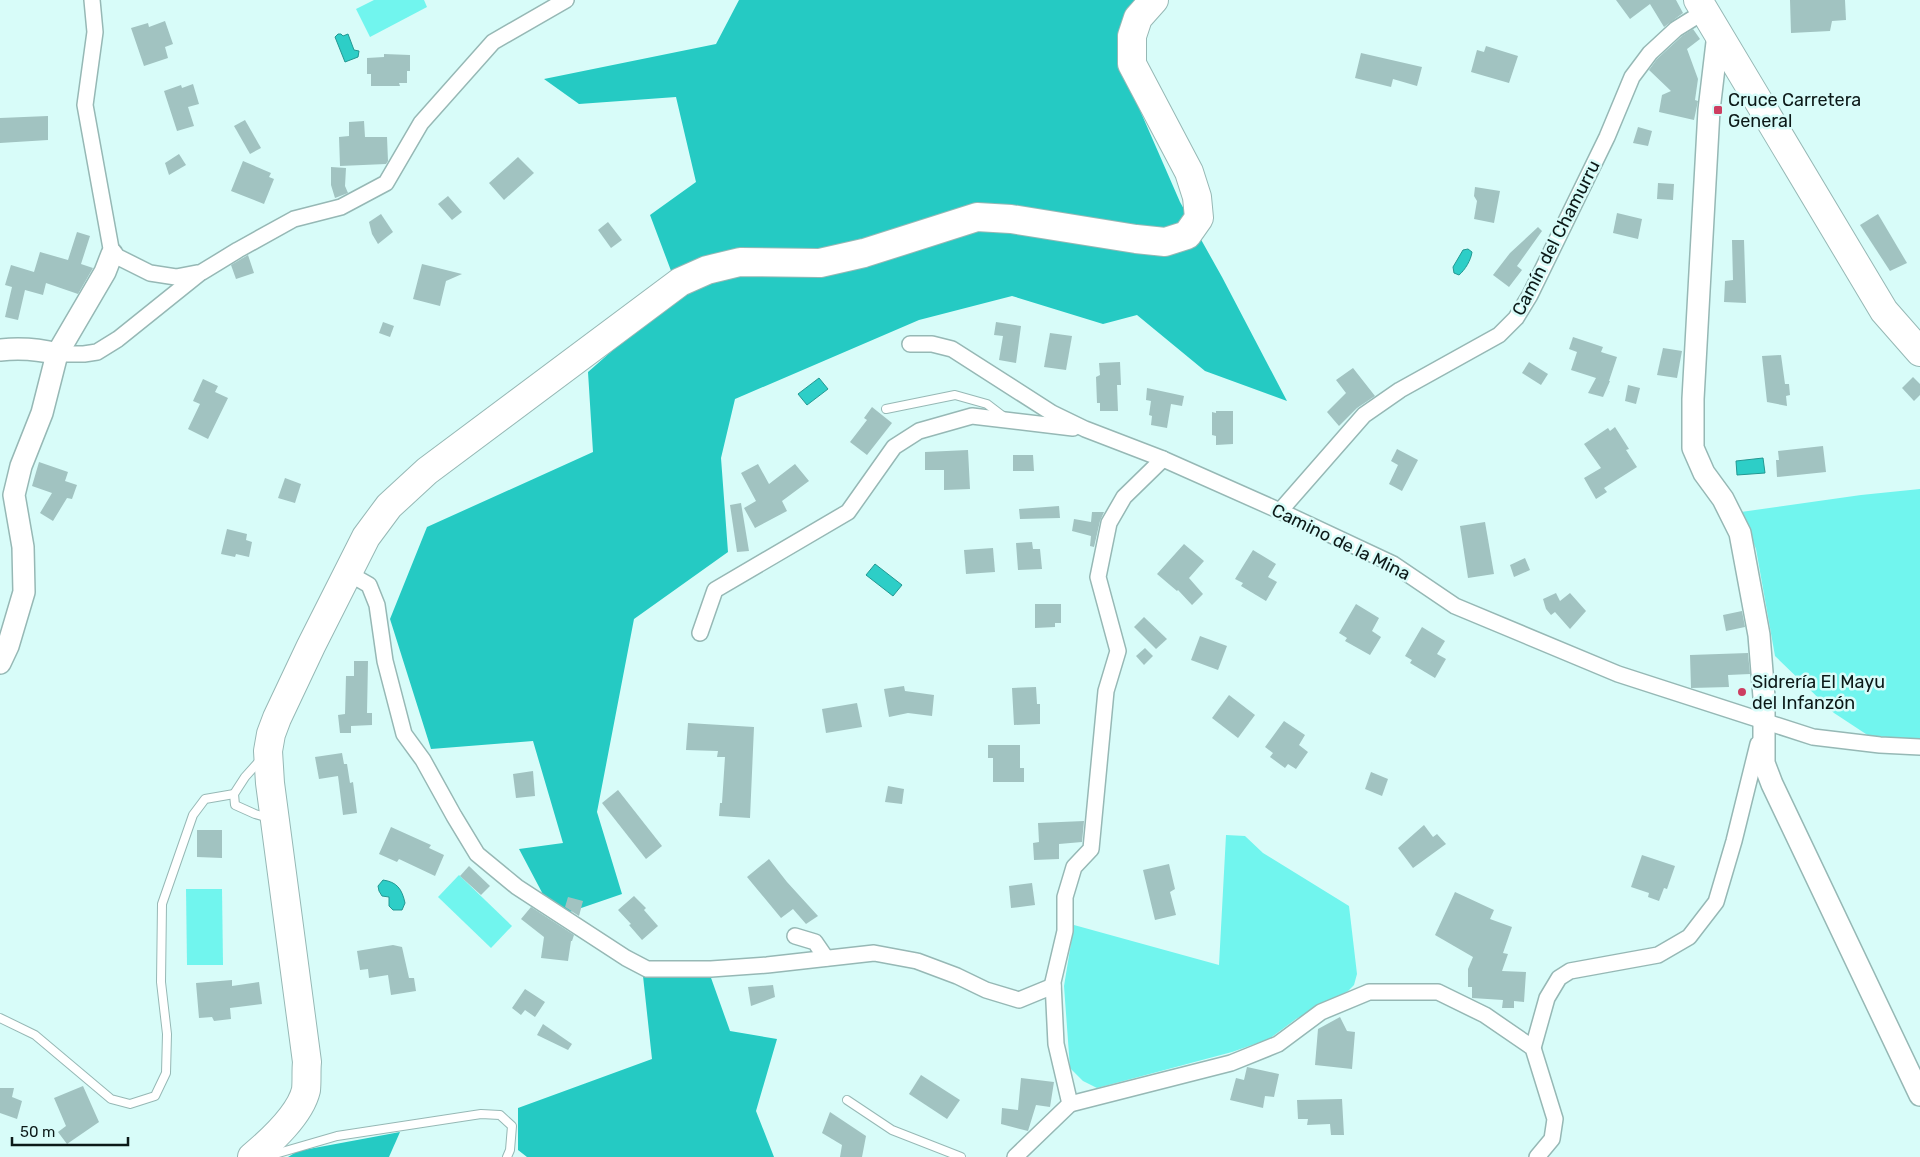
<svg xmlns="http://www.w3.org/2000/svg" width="1920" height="1157" font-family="Rubik,sans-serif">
<rect width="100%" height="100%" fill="#d8fcf9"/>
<g fill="#71f5ee">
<path d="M374 0H424L427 7 370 37 356 9Z"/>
<path d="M1920 489V739L1869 736 1834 713 1775 656 1756 549 1741 512 1861 495Z"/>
<path d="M1226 835 1245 836 1263 853 1349 906 1357 974 1354 985 1348 991 1296 1019 1269 1039 1232 1052 1097 1088 1083 1081 1070 1068 1064 986 1074 925 1219 965Z"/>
<path d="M459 875 512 926 491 948 438 897Z"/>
<path d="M186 889H222L223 965H187Z"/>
</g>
<g fill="#25cac3">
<path d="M739 0H1137L1125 76 1180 202 1222 277 1287 401 1205 371 1137 315 1103 324 1012 296 919 320 735 399 721 458 728 552 634 619 597 812 622 894 555 917 519 849 563 843 533 741 431 749 390 619 427 527 593 452 588 372 679 292 650 215 696 182 676 97 579 104 544 79 716 44Z"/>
<path d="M710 975 730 1031 777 1039 756 1111 774 1157H527L518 1150V1108L652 1059 643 976Z"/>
<path d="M400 1132 389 1157H288L298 1151Z"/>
</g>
<g fill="#2dcec7" stroke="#239892">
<path d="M338 34H341L343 36 348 34 354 50 359 51 358 57 345 62 335 37Z"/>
<path d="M1468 249 1472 252C1471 260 1465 270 1459 275L1454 273 1453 267 1463 250Z"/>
<path d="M819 378 828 389 807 405 798 394Z"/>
<path d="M1763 458 1765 473 1737 475 1736 461Z"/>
<path d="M875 564 902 585 893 596 866 575Z"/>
<path d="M383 880C397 882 402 889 405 903L402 910H393L389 906V897L382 896 379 891 378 886Z"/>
</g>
<g fill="#a1c3c1">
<path d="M1616 0H1676L1683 13 1664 27 1650 4 1630 19Z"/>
<path d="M1790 0H1845L1846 20 1832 21 1830 31 1791 33Z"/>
<path d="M165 21 173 44 165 47 168 58 144 66 131 28 148 23 149 27Z"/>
<path d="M1693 29 1700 39 1687 49 1698 79 1695 100 1698 101 1694 120 1659 112 1662 95 1671 91 1649 70 1657 59 1682 36Z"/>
<path d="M1486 46 1518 56 1509 83 1471 72 1477 50 1484 52Z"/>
<path d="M1361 53 1422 67 1417 86 1393 79 1391 87 1355 78Z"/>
<path d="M384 54 410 55V71H407V83H399L400 86H371V74H367V58L384 57Z"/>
<path d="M193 84 199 104 188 107 194 126 177 131 164 91 181 85 182 88Z"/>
<path d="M48 116V140L0 143V118Z"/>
<path d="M245 120 261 148 250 154 234 126Z"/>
<path d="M364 121 365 137H387L388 161 386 164 340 166 339 137 349 136V122Z"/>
<path d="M1638 127 1652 131 1648 146 1633 143Z"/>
<path d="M179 154 186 165 169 175 165 163Z"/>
<path d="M518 157 534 173 504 200 489 183Z"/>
<path d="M243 161 271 173 269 177 274 179 264 204 231 191Z"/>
<path d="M331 167 346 168 345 186 348 193 335 198 331 185Z"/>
<path d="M1658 183 1674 184 1673 200 1657 199Z"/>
<path d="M1475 187 1500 191 1494 223 1474 219 1477 201 1474 196Z"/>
<path d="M448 196 462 212 452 220 438 204Z"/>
<path d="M1617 213 1642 219 1638 239 1613 233Z"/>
<path d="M381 214 393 232 378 244 372 234 369 222Z"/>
<path d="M1878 214 1907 263 1890 271 1860 225Z"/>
<path d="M608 222 622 240 611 248 598 230Z"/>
<path d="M1538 227 1542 231 1517 266 1522 270 1509 287 1493 275 1510 253Z"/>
<path d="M77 232 90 236 81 264 93 268 78 294 46 283 43 295 25 290 18 320 5 317 12 287 5 285 11 265 34 272 40 252 68 260Z"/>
<path d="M1732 240H1744L1746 303 1724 302 1725 281 1733 280Z"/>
<path d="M248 255 254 273 236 279 231 265Z"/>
<path d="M422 264 462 274 446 281 440 306 413 299Z"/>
<path d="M383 322 394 326 390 337 379 333Z"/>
<path d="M996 322 1021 326 1016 363 999 360 1003 336 994 335Z"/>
<path d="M1050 333 1072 336 1066 370 1044 367Z"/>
<path d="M1573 337 1603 347 1601 352 1617 357 1609 381H1610L1603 397 1588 393 1596 378 1571 370 1577 352 1569 349Z"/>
<path d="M1663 348 1682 351 1677 378 1657 375Z"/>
<path d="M1781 355 1785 384H1789L1790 395 1786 396 1787 406 1767 402 1762 356Z"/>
<path d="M1120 362 1121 385H1117L1118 411H1100V403H1097L1096 377 1100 375 1099 363Z"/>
<path d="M1529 362 1548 374 1541 385 1522 373Z"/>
<path d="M1353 368 1375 396 1357 408 1339 426 1327 412 1346 393 1336 380Z"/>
<path d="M1913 377 1920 384V395L1914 401 1902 388Z"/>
<path d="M203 379 218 386 215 392 228 398 208 439 188 429 200 404 193 401Z"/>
<path d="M1628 385 1640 388 1636 404 1625 401Z"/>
<path d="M1147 388 1184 396 1182 406 1171 404 1167 428 1151 425 1152 416 1149 415 1151 401 1146 400Z"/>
<path d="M872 407 892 423 867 455 850 442 867 420 864 418Z"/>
<path d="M1216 411H1233V444L1216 445V436L1212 435V412L1216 413Z"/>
<path d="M1615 427 1629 449 1626 450 1637 467 1604 488 1607 492 1596 499 1584 478 1601 468 1584 444 1608 428 1610 431Z"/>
<path d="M1823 446 1826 472 1777 477 1776 460H1779L1778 451Z"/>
<path d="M1397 449 1418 460 1402 491 1389 484 1398 465 1391 461Z"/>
<path d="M968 450 970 489 944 490V470H925V452Z"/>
<path d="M1013 455H1033L1034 471H1013Z"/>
<path d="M39 462 68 472 65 481 77 485 72 499 67 498 53 521 40 513 52 493 32 486Z"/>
<path d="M758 464 769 484 795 464 809 481 782 501 787 511 755 528 744 508 756 501 741 473Z"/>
<path d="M285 478 301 484 295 503 278 498Z"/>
<path d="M741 503 749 551 737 552 730 505Z"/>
<path d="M1059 506 1060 518 1020 519 1019 509Z"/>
<path d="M1092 512H1104L1100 521 1094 547 1090 546 1091 536 1072 531 1074 519 1091 522Z"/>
<path d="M1485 522 1494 574 1468 578 1460 526Z"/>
<path d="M227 529 247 534 246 540 252 542 249 557 236 554 235 557 221 554Z"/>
<path d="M1032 542 1033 549H1040L1042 569 1018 570 1016 543Z"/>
<path d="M1184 544 1204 561 1189 578 1203 594 1192 605 1178 590 1177 591 1157 574Z"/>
<path d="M993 548 995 572 966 574 964 550Z"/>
<path d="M1253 550 1276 564 1268 577 1277 582 1266 601 1241 586 1243 583 1235 579Z"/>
<path d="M1525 558 1530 570 1514 577 1510 565Z"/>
<path d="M1556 593 1560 601 1570 593 1586 611 1570 629 1555 612 1551 615 1546 609 1543 599Z"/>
<path d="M1035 604H1061V623H1055V627L1035 628Z"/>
<path d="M1356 604 1379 618 1372 631 1381 637 1370 655 1345 641 1347 638 1339 633Z"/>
<path d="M1742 611 1745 627 1726 631 1723 615Z"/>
<path d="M1144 617 1167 639 1156 649 1134 627Z"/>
<path d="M1422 627 1445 641 1437 654 1446 659 1435 678 1410 663 1412 660 1405 656Z"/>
<path d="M1200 636 1227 646 1218 670 1191 660Z"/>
<path d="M1145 648 1153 656 1144 665 1136 656Z"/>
<path d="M1748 653 1750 674 1728 675 1729 687 1691 688 1690 655Z"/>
<path d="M354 661H368L367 713H372V725L351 726V733H340L338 715 345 714 346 676H354Z"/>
<path d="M904 686 905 691 934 695 932 716 908 713 889 717 884 689Z"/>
<path d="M1036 687 1037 704H1040V724L1014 725 1012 688Z"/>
<path d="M1229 695 1255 715 1238 738 1212 718Z"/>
<path d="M857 703 862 727 826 733 822 709Z"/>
<path d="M1284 721 1305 735 1299 745 1308 752 1296 769 1288 764 1285 768 1270 757 1273 753 1265 747Z"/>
<path d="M688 723 754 727 750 818 719 816 720 803H722L725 757H717L718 751 686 750Z"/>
<path d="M988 745H1020V768H1024V782H993V758H988Z"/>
<path d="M342 753 344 764H347L350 783 353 782 357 813 343 815 338 776 319 779 315 757Z"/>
<path d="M533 771 535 796 516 798 513 774Z"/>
<path d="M1371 772 1388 779 1382 796 1365 789Z"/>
<path d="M888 786 904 789 902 804 885 802Z"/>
<path d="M618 790 662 846 646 859 602 803Z"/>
<path d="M1084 821 1082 842 1059 844V859L1034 860 1033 843 1039 842 1038 823Z"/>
<path d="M1424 825 1433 837 1437 834 1446 844 1413 868 1398 848Z"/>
<path d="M391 827 431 845 429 848 444 855 435 876 399 859 397 862 379 854Z"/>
<path d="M197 830H222V858L197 857Z"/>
<path d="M1642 855 1675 866 1667 889 1664 888 1659 901 1648 897 1649 893 1631 887Z"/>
<path d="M769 859 787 882 818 916 806 924 793 909 781 918 747 877Z"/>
<path d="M1169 864 1175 889 1170 892 1176 915 1155 920 1143 870Z"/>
<path d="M469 866 490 886 481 895 460 876Z"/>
<path d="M1032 883 1035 905 1011 908 1009 886Z"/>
<path d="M1455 892 1494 910 1490 919 1512 927 1503 953 1508 954 1502 971 1526 972 1524 1002 1514 1001V1008H1502L1503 1000 1472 998V987H1468V969L1473 957 1435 935Z"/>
<path d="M634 896 646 908 644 910 658 926 642 940 629 925 631 924 618 910Z"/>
<path d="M568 897 583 901 579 916 565 907Z"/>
<path d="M531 907 574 935 572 941H571L568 961 541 958 544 937 521 919Z"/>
<path d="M393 945 402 947 409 978H414L416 991 391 995 388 975 369 978 368 969 360 970 357 951Z"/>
<path d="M232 980V986L259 982 262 1004 230 1008 231 1019 214 1021 212 1017 199 1018 196 983Z"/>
<path d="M773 985 775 997 751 1006 748 987Z"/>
<path d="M525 989 545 1002 535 1017 525 1010 521 1015 512 1008Z"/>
<path d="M1340 1017 1347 1031 1355 1032 1352 1069 1315 1065 1318 1029Z"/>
<path d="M543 1024 572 1044 568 1050 537 1035Z"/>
<path d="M1247 1067 1279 1074 1274 1097 1265 1096 1263 1108 1230 1100 1236 1078 1244 1080Z"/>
<path d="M921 1075 960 1100 947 1119 909 1094Z"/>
<path d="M1021 1078 1054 1082 1050 1107 1036 1105 1028 1131 1001 1124 1002 1108 1018 1110Z"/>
<path d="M83 1086 99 1122 67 1144 58 1132 66 1126 54 1098Z"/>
<path d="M0 1088H14L12 1097 22 1101 17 1119 0 1113Z"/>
<path d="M1342 1099 1344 1135H1331L1330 1124 1307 1125 1308 1119H1298L1297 1100Z"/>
<path d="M830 1112 866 1136 862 1157H840L842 1145 822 1133Z"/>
</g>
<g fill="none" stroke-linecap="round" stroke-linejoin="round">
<g stroke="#96b8b5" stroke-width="10">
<g id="lane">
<path d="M886 409 955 395 987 404 1004 417"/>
<path d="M262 758 245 777 234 794 235 805 255 814 269 818"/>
<path d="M0 1018 35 1035 111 1099 130 1104 155 1096 166 1073 167 1034 161 982 162 904 193 815 205 799 234 794"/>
<path d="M847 1100 892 1130 961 1157"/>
<path d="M268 1156 337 1136 481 1114 500 1115 512 1126 510 1150 507 1157"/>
</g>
</g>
<g stroke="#96b8b5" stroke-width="18">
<g id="street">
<path d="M92 0 95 32 85 105 112 254 150 273 176 277 202 272 238 250 294 219 341 207 386 183 421 123 493 42 566 0"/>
<path d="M910 344H932L952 349 1052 413 1085 429 1163 459 1280 511 1393 564 1455 606 1618 674 1813 737 1880 745 1920 747"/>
<path d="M57 354H84L97 352 118 339 199 274"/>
<path d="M1280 511 1364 415 1400 390 1499 335 1516 318 1530 295 1607 137 1632 77 1650 53 1676 29 1705 11"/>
<path d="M348 573 369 585 377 605 385 661 404 734 423 760 454 816 477 854 517 887 626 958 647 969H711L767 965 874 953 917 961 957 976 986 990 1019 1000 1053 986"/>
<path d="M700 633 715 590 848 512 894 447 919 431 972 416 1073 428"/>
<path d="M795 936 815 942 826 958"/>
<path d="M1533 1048 1547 998 1559 978 1570 971 1658 955 1689 937 1716 902 1734 841 1758 744"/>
<path d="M1070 1104 1231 1063 1278 1044 1321 1012 1369 992H1438L1485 1015 1533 1048 1555 1119 1552 1139 1537 1157"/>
<path d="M1015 1157 1070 1104 1056 1044 1053 982 1065 931V897L1074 867 1091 849 1106 691 1118 651 1098 577 1109 523 1124 497 1163 459"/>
</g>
</g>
<g stroke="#96b8b5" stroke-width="24">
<g id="secondary">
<path d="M1718 34 1709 110 1693 399V448L1704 473 1723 499 1740 533 1759 635 1764 697V763L1772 784 1920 1095"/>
<path d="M0 350C20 348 38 349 57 354"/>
<path d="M0 663 8 646 24 592 23 547 14 495 21 466 42 413 57 354 105 272 112 254"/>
</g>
</g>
<g stroke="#96b8b5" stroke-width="30">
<g id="highway">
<path d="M1698 0 1884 311 1920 352"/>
<path d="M252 1157C271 1141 300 1115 306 1090 307 1081 306 1071 307 1062L270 783 268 751 271 734 277 718 311 646 366 537 389 506 427 471 680 282 707 270 740 262 820 263 864 253 977 217 1011 219 1136 239 1165 242 1187 235 1199 218 1197 197 1189 172 1132 64V36L1138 18 1154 0"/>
</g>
</g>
<use href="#lane" stroke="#fff" stroke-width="8"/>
<use href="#street" stroke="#fff" stroke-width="15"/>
<use href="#secondary" stroke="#fff" stroke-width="21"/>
<use href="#highway" stroke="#fff" stroke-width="28"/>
</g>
<g fill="#cd3e61" stroke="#d8fcf9" stroke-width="2">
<rect x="1713" y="105" width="10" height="10" rx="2.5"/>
<circle cx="1742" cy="692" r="5"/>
</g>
<g text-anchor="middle" stroke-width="5" stroke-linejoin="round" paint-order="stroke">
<g font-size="18" fill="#0c1918" stroke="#d8fcf9" text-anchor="start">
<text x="1728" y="106">Cruce Carretera<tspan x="1728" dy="21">General</tspan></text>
<text x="1752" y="688">Sidrería El Mayu<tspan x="1752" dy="21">del Infanzón</tspan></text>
</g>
<g font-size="18" fill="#0c1918" stroke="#d8fcf9">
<text transform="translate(1556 238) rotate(-63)" y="6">Camín del Chamurru</text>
<text transform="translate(1341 542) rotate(26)" y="6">Camino de la Mina</text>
</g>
</g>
<path d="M12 1137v8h116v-8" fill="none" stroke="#0c1918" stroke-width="2.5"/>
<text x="20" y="1137" font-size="15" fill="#0c1918" stroke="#d8fcf9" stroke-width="4" paint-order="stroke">50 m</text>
</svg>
